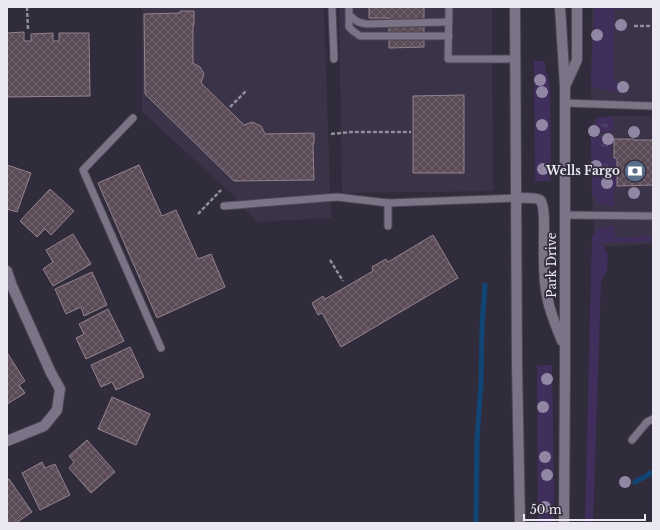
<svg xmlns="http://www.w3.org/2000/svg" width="660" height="530" font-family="'Libre Baskerville',serif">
<defs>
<pattern id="grass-tufts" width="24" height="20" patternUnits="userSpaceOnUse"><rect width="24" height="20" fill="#402e5c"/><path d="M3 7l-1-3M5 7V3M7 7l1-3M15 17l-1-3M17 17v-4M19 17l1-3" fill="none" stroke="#5c4c74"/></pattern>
<pattern id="building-cross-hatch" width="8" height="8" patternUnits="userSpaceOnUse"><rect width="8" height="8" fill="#5a4b56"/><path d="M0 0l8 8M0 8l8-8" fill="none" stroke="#72656f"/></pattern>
</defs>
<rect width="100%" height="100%" fill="#312c3b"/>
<g fill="#3b3348">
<path d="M142 7H324L331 218 257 222 231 193 142 112Z"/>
<path d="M339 7H492L493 191 342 193Z"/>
<path d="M592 7H653V105L591 104Z"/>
<path d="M610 116H653V244L595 247 592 194 591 125 594 122V119Z"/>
</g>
<g fill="url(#grass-tufts)">
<path d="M610 116 612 117 613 119 614 132H596L597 118Z"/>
<path d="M606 137H611V157H614V158H617V183C609 183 603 178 603 169 603 167 603 165 603 163 602 156 597 151 596 144L601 139Z"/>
</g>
<g fill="#402e5c">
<path d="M595 7H627L625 9 614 10V23L626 24 628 26 626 27H614V82H627C631 99 601 89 592 87L593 83 591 82V78Z"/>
<path d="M534 61H544L550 88 551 181H535Z"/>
<path d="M591 137H606L601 139 596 144C597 151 602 156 603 163 603 165 603 167 603 169 603 178 609 183 617 183V186L614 187V205L611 206 595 202 596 198 593 196 592 194Z"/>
<path d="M614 225 615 238 653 236V241L615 242 602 243 608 255 607 269 601 282 593 523H585L592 236 593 234 596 233 595 229Z"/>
<path d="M537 365H552L554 492 553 523H538Z"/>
</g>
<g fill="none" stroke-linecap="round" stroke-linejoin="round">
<g stroke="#104574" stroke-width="5">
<path d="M635 482 653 472"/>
<path d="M476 523 477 438 481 385 482 327 485 285"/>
</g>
</g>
<g fill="url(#building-cross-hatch)" stroke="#94838f">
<path d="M369 7H424V47L389 48V18H369Z"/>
<path d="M180 11H194V25H193V63L200 67 204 74 201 83 244 125 252 122 261 126 265 134 314 133V143H313L314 180 234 181 145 94 144 14 180 13Z"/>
<path d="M24 32V41H31V34L53 33V41H59V33H89L90 96 7 97V33Z"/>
<path d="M464 95V173H413V96Z"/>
<path d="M614 139H634V140H653V185L617 186V158H614Z"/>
<path d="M7 165 31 173 17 212 7 209Z"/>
<path d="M139 165 162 216 176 210 198 259 211 254 225 287 157 318 98 183Z"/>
<path d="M50 189 74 211 51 235 45 229 37 237 20 221Z"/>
<path d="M73 234 91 264 53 286 43 269 53 262 46 250Z"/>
<path d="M433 235 458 278 341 347 322 313 318 315 312 303 323 296 325 299 373 271 372 267 386 259 388 262Z"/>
<path d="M92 272 107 305 84 316 81 307 66 314 55 289Z"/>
<path d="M108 309 124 341 86 359 76 338 84 334 79 324Z"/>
<path d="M130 347 144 377 116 390 112 382 101 387 91 365Z"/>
<path d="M7 354H8L25 381 19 385 25 393 7 404Z"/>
<path d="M112 397 150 414 136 445 98 429Z"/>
<path d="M87 440 115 472 91 493 69 468 74 462 69 456Z"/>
<path d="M42 462 45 468 55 464 70 495 40 510 22 473Z"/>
<path d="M9 479 32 512 16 523H7V480Z"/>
</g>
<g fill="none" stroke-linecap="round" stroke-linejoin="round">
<g stroke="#4b4753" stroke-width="9">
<g id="service">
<path d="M332 7 334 59"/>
<path d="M349 7V15L358 22 366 24 449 22"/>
<path d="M449 7 448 59H515"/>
<path d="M349 15V27L353 31 360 36H449"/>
<path d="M565 103 653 106"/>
<path d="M133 118 83 170 161 348"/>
<path d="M224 206 337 197 388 203 516 198"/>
<path d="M565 215 653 216"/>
<path d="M388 226V203"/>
<path d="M632 440 647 422 653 419"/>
</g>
</g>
<g stroke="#4b4753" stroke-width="12">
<path id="minor" d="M7 271 12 286 51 373 60 389 57 410 44 426 7 441"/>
</g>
<g stroke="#4b4753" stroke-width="12">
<g id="secondary">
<path d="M515 7 517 366 520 523"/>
<path d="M560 7 565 86V365L564 523"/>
<path d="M566 84 577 60V7"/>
<path d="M516 198C521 198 536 197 540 200 545 205 544 229 544 236 544 257 543 280 548 301 551 315 557 328 562 341"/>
</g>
</g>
<g stroke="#918d9a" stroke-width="2.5" stroke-dasharray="4 2" stroke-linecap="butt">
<path d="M27 7 28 31"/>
<path d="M634 26H653"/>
<path d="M230 107 247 90"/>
<path d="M331 134 351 132H411"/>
<path d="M198 214 221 190"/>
<path d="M330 260 343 281"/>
</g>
<use href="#service" stroke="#7a7486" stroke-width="7"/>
<use href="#minor" stroke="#7a7486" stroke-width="10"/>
<use href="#secondary" stroke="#7a7486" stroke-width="10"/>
</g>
<g fill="#9187a5">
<circle cx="621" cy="25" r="6"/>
<circle cx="597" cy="35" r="6"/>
<circle cx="540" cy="80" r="6"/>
<circle cx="623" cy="87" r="6"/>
<circle cx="542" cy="92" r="6"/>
<circle cx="542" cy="125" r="6"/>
<circle cx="594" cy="131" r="6"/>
<circle cx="634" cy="132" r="6"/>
<circle cx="608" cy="139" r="6"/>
<circle cx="596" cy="166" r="6"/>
<circle cx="543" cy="169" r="6"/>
<circle cx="607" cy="183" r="6"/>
<circle cx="634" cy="193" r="6"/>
<circle cx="547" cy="379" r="6"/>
<circle cx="543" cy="407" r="6"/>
<circle cx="545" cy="457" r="6"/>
<circle cx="547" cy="475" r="6"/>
<circle cx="625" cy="482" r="6"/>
<circle cx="545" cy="507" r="6"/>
</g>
<defs>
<g id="bank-disc" transform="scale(1.15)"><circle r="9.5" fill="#5c6f8a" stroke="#312c3b"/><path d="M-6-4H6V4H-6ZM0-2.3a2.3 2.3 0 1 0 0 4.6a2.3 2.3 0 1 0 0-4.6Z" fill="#fff"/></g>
</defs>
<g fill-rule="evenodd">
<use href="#bank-disc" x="635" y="171"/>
</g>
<g text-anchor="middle" stroke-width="3.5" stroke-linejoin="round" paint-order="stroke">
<g font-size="12" font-weight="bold" fill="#ebe8f2" stroke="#312c3b" text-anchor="end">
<text x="620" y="175">Wells Fargo</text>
</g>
<g font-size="12" fill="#ebe8f2" stroke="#312c3b">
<text transform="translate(552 265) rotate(-90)" y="4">Park Drive</text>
</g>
</g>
<rect width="660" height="530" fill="none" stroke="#ebe8f2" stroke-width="16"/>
<path d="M524 514v6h121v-6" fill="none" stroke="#ebe8f2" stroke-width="2"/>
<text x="530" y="514" font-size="12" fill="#ebe8f2" stroke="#312c3b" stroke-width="3" paint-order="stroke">50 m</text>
</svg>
